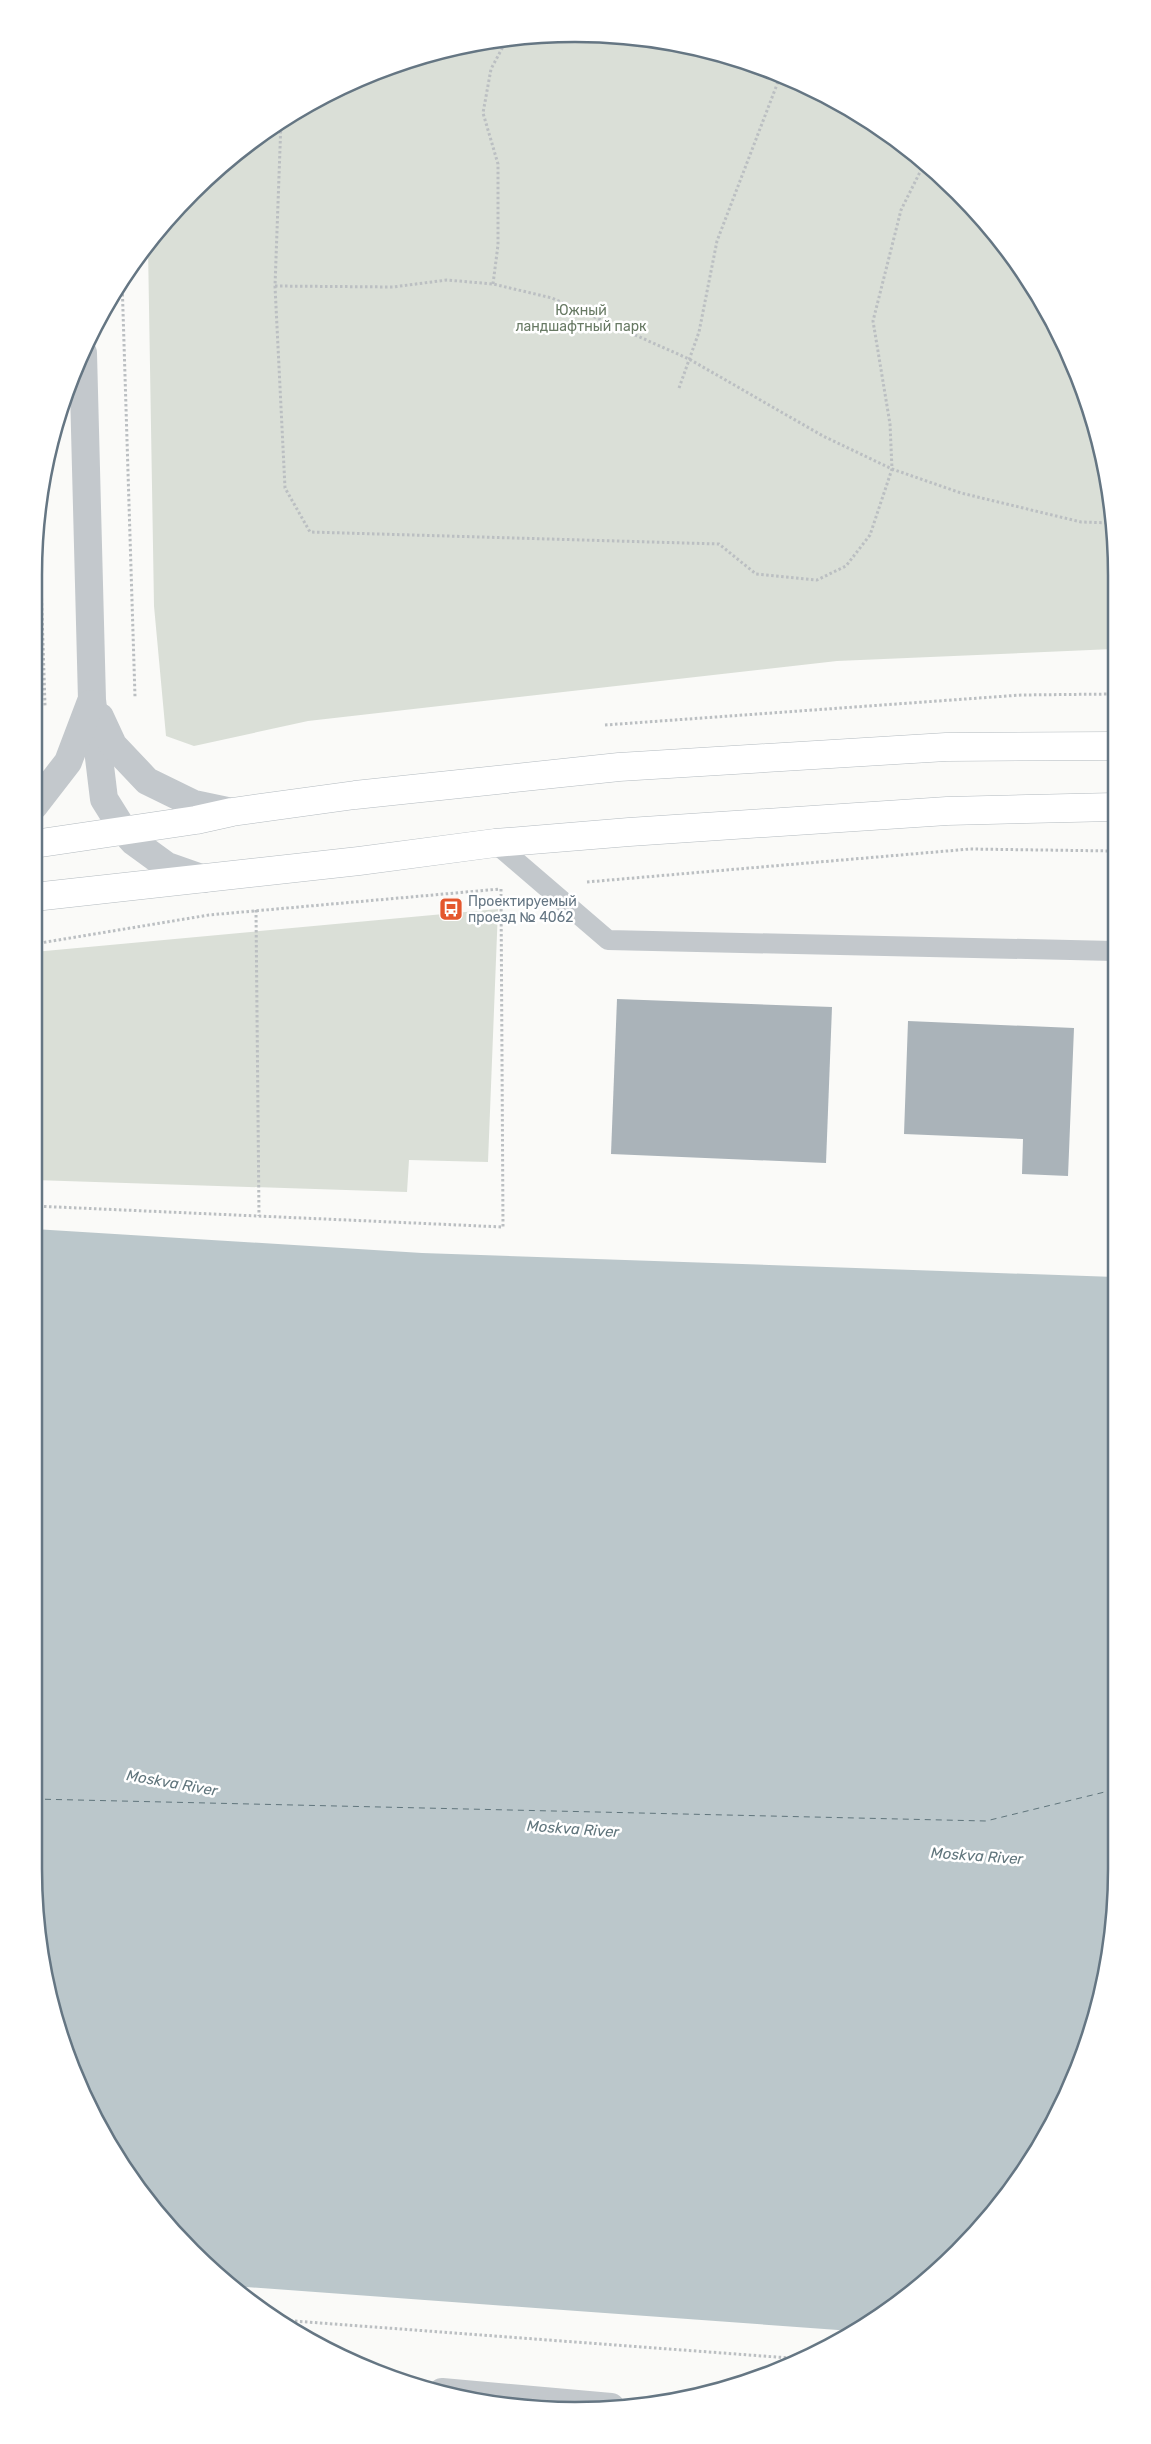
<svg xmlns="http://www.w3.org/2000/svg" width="1151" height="2444" font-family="Rubik,sans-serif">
<rect width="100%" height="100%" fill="#fafaf8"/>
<g fill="#dadfd7">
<path d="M576 34 681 44 783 75 905 146 1005 245 1076 368 1113 504V649L837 661 308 721 194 746 166 736 154 606 148 247 193 192 275 125 368 75 470 44Z"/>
<path d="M498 909 488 1162 409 1160 407 1192 34 1180V952Z"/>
</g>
<path fill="#bbc7cb" d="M34 1229 422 1253 1115 1277 1117 1869 1107 1974 1076 2076 1026 2169 983 2226 905 2298 852 2331 233 2286 218 2276 146 2199 106 2139 63 2043 44 1974 34 1868Z"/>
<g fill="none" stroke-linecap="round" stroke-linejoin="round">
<path stroke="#60757c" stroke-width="1" stroke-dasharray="6 5" stroke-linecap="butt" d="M34 1799 986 1821 1117 1789"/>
</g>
<g fill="#aab3b9">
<path d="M617 999 832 1007 826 1163 611 1154Z"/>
<path d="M908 1021 1074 1028 1068 1176 1022 1174 1023 1139 904 1134Z"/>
</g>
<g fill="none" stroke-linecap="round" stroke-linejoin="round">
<g stroke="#b3babf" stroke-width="29">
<g id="secondary">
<path d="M34 844 196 820 232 812 355 795 619 767 946 747 1113 746"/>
<path d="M34 897 359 861 495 843 629 832 947 811 1114 807"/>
</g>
</g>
<g stroke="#bbbfc2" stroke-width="3" stroke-dasharray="2.5 2.5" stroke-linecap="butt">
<path d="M281 121 275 286 285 488 310 532 719 544 756 574 817 580 846 566 870 535 892 469 890 424 873 321 901 210 924 164"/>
<path d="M122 279 135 697"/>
<path d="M493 284 498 245V164L483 113 491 69 506 41"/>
<path d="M275 286 393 287 447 280 493 284 552 298 689 359 823 436 892 469 961 493 1081 522 1113 523"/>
<path d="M679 388 699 332 717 241 781 74"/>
<path d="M39 518 45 706"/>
<path d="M605 725 1021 695 1113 694"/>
<path d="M587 882 970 849 1114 851"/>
<path d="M256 910 259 1216"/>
<path d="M34 944 209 915 500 889"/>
<path d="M34 1206 503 1227 501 889"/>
<path d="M280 2320 803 2359"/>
</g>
<path stroke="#c3c8cc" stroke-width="20" d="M495 843 608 940 1114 951"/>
<g stroke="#c3c8cc" stroke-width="28">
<path d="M83 353 92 700 104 799 124 831 134 842 167 866 204 879"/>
<path d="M100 717 113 745 147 781 194 804 232 812"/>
<path d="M34 806 68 762 90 704"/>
<path d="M442 2392 611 2407"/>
</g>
<use href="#secondary" stroke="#fff" stroke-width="28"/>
</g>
<defs>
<g id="bus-square" transform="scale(1.25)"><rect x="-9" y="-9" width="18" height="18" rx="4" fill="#e4572e" stroke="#fff"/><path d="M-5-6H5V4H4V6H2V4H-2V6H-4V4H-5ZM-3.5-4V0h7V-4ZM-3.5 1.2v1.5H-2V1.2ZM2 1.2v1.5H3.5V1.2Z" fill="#fff"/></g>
</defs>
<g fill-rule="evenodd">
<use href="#bus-square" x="451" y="909"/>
</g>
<g text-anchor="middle" stroke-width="5" stroke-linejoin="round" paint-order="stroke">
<g font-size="14" fill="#687a64" stroke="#fff">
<text x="581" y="315">Южный<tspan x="581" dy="16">ландшафтный парк</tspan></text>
</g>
<g font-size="14" fill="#657683" stroke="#fff" text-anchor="start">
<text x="468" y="906">Проектируемый<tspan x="468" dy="16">проезд № 4062</tspan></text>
</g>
<g font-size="15" font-style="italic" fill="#60757c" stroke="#fff">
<text transform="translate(172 1783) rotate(10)" y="5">Moskva River</text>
<text transform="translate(573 1829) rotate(4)" y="5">Moskva River</text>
<text transform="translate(977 1856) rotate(4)" y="5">Moskva River</text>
</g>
</g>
<path d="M0 0H1151V2444H0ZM575 42H575A533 533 0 0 1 1108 575V1869A533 533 0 0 1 575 2402H575A533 533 0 0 1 42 1869V575A533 533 0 0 1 575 42Z" fill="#fff" fill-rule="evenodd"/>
<path fill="none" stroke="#657683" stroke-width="2.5" d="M575 42H575A533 533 0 0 1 1108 575V1869A533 533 0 0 1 575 2402H575A533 533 0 0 1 42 1869V575A533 533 0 0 1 575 42Z"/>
</svg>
